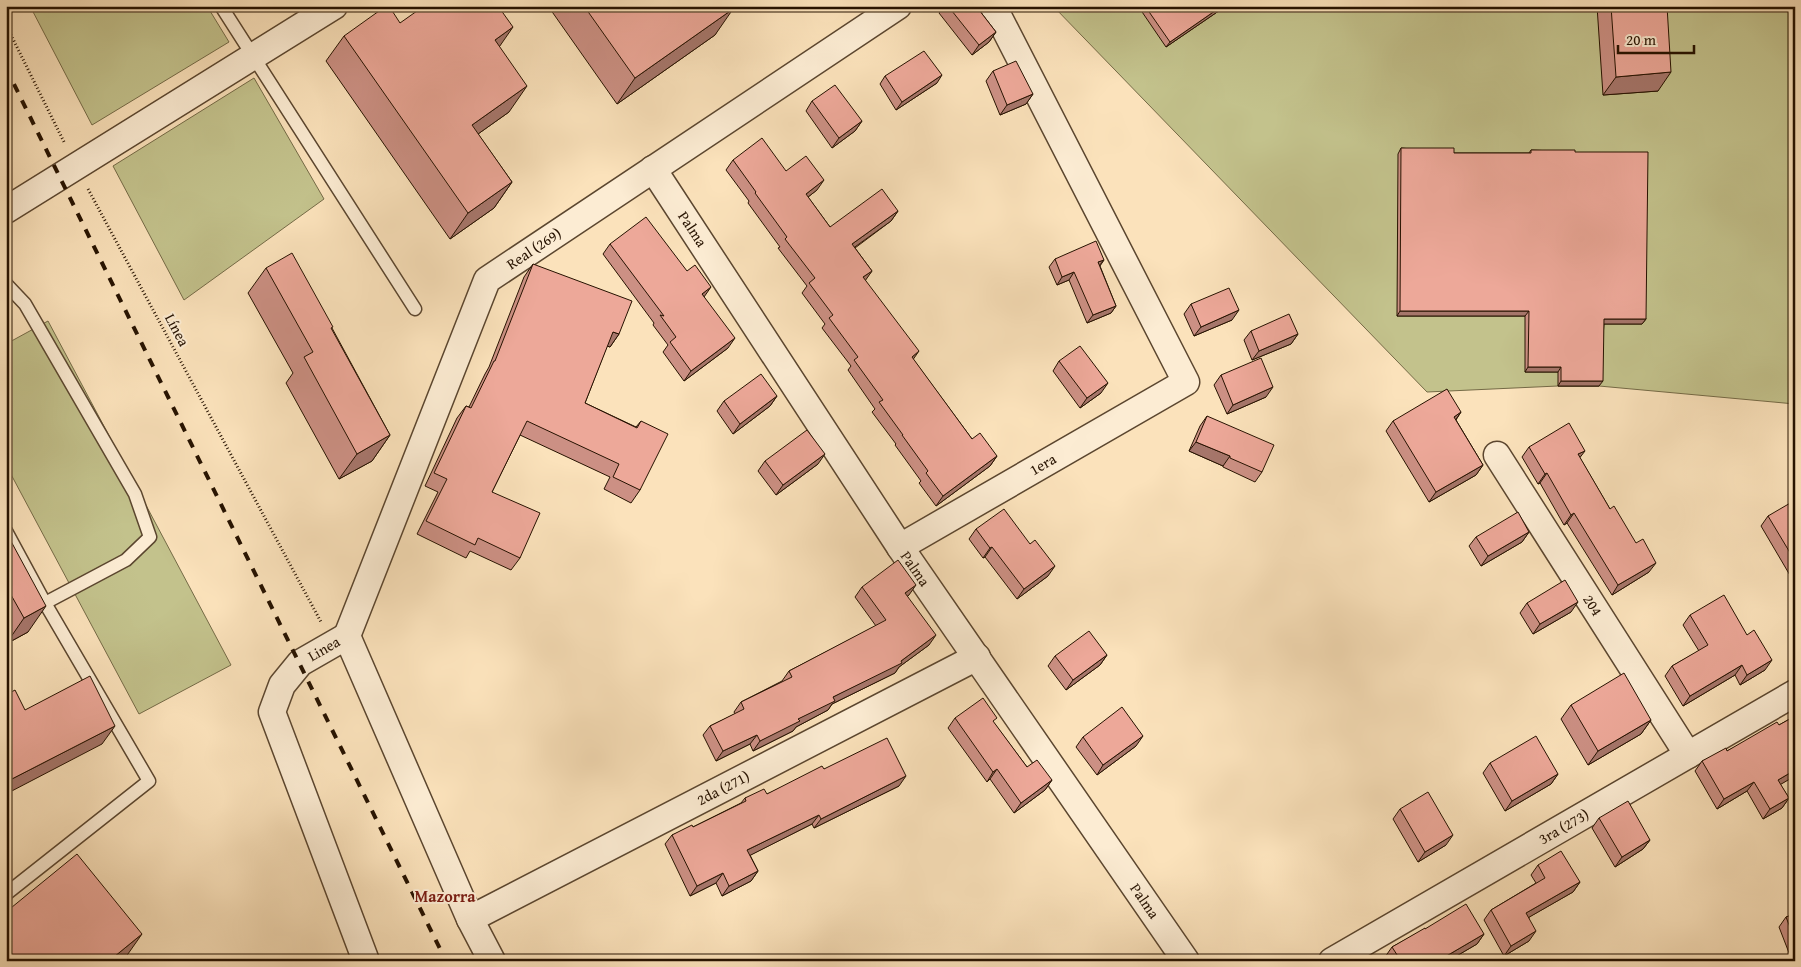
<svg xmlns="http://www.w3.org/2000/svg" width="1801" height="967" font-family="'Gentium Book Plus',serif">
<rect width="100%" height="100%" fill="#fbe2bb"/>
<filter id="stains"><feTurbulence type="fractalNoise" baseFrequency=".004" numOctaves="4"/><feColorMatrix values="0 0 0 0 .2 0 0 0 0 .09 0 0 0 0 .02 0 0 0 .5 -.17"/></filter>
<radialGradient id="worn" r=".72"><stop offset=".6" stop-color="#630" stop-opacity="0"/><stop offset="1" stop-color="#630" stop-opacity=".3"/></radialGradient>
<g fill="#c3c28c" stroke="#746a46">
<path d="M30 6H207L229 42 92 125Z"/>
<path d="M1053 6H1795V404L1599 386H1558L1427 392Z"/>
<path d="M254 78 324 199 184 300 113 166Z"/>
<path d="M48 321 231 665 139 714 6 465V344Z"/>
</g>
<g fill="none" stroke-linecap="round" stroke-linejoin="round">
<g stroke="#5b462f" stroke-width="15">
<g id="service">
<path d="M221 6 415 309"/>
<path d="M6 284 25 304 135 494 150 537 126 560 45 603"/>
<path d="M6 531 45 603 149 781 6 894"/>
</g>
</g>
<g stroke="#5b462f" stroke-width="29">
<g id="minor">
<path id="s1" d="M653 169 900 547 1186 961"/>
<path d="M6 210 334 6"/>
<path id="s2" d="M1497 455 1688 755"/>
<path id="s3" d="M900 547 1186 382 993 6"/>
<path id="s4" d="M347 636 487 280 898 6"/>
<path d="M347 636 300 663 282 685 272 712 366 961"/>
<path d="M347 636 470 919 492 961"/>
<path id="s5" d="M470 919 977 657"/>
<path id="s6" d="M1332 961 1795 693"/>
</g>
</g>
<g stroke="#261200" stroke-width="3" stroke-dasharray="1 2.5" stroke-linecap="butt">
<path d="M6 25 65 144"/>
<path d="M88 189 321 622"/>
</g>
<use href="#service" stroke="#fcecd3" stroke-width="12"/>
<use href="#minor" stroke="#fcecd3" stroke-width="26"/>
<path stroke="#261200" stroke-width="4" stroke-dasharray="9 9" stroke-linecap="butt" d="M6 68 446 961"/>
</g>
<g fill="#cc9084" stroke="#261200">
<path d="M548 6H731L715 35 617 104Z"/>
<path d="M944 6H976L996 32 989 42 972 55 939 13Z"/>
<path d="M1138 6H1226L1166 47Z"/>
<path d="M1597 6H1667L1658 91 1603 95Z"/>
<path d="M400 23 499 47 509 112 478 134 512 182 494 208 450 239 326 61 344 36Z"/>
<path d="M993 71 1033 94 1026 104 1000 115 986 81Z"/>
<path d="M885 76 937 83 896 110 880 84Z"/>
<path d="M812 101 862 121 855 131 832 148 806 111Z"/>
<path d="M1401 148 1454 153H1529L1531 150 1575 152 1646 319 1642 324H1604L1599 386H1558V372H1525V316H1397L1398 154Z"/>
<path d="M733 160 786 171 817 190 808 197 830 227 898 211 891 221 855 248 872 271 865 280 913 359 972 439 997 456 990 466 936 506 919 483 921 481 895 445 896 444 872 412 875 409 848 370 851 366 822 328 825 324 802 293 807 286 778 248 780 247 748 203 749 201 726 170Z"/>
<path d="M610 244 704 297 728 348 684 381 663 352 668 345 653 325 654 323 603 254Z"/>
<path d="M1055 259 1104 260 1100 266 1116 306 1111 313 1087 323 1069 280 1057 285 1049 267Z"/>
<path d="M533 264 619 334 610 347 607 346 585 403 636 427 641 421 640 490 631 503 604 489 610 477 520 435 492 492 520 558 511 570 470 551 466 558 417 534 438 492 425 486 457 418 466 406 469 407 485 374 489 367 524 277Z"/>
<path d="M266 268 332 328 390 435 372 461 339 479 286 383 293 373 248 293Z"/>
<path d="M1191 304 1232 320 1194 336 1184 314Z"/>
<path d="M1251 331 1298 334 1291 344 1252 360 1244 340Z"/>
<path d="M1059 361 1101 393 1080 408 1053 371Z"/>
<path d="M1221 375 1266 397 1227 414 1214 385Z"/>
<path d="M777 396 770 406 733 434 717 411 724 401Z"/>
<path d="M1461 412 1456 420 1483 465 1476 475 1429 502 1386 431 1393 421Z"/>
<path d="M1207 416 1262 472 1255 482 1223 467V466L1189 451 1200 426Z"/>
<path d="M1529 447 1580 458 1610 509 1649 572 1612 595 1567 523 1564 525 1540 483 1538 484 1522 457Z"/>
<path d="M765 461 818 464 776 495 758 471Z"/>
<path d="M1795 507V574L1791 577 1761 526 1768 516Z"/>
<path d="M976 529 1048 576 1017 599 985 557 983 558 969 539Z"/>
<path d="M6 532 28 632 6 644Z"/>
<path d="M1529 532 1522 542 1481 566 1469 546 1476 537Z"/>
<path d="M862 587 909 595 907 596 929 645 899 667 895 673 832 704 828 710 796 727 793 731 753 751 750 744 716 761 703 735 710 726 735 714 734 712 741 702 782 681 789 671 876 626 855 597Z"/>
<path d="M1527 603 1571 612 1533 634 1520 613Z"/>
<path d="M1690 615 1765 670 1740 685 1735 675 1683 706 1665 676 1672 666 1699 651 1683 625Z"/>
<path d="M1107 655 1100 665 1066 690 1048 666 1055 656Z"/>
<path d="M1571 705 1651 720 1641 734 1588 765 1561 719Z"/>
<path d="M1795 716V776L1780 784 1789 798 1782 808 1763 819 1747 791 1717 809 1695 771 1702 761 1727 751 1779 725Z"/>
<path d="M955 718 994 723 1027 767 1052 780 1045 790 1014 813 990 779 987 782 948 728Z"/>
<path d="M1083 737 1136 746 1097 775 1076 747Z"/>
<path d="M1490 763 1558 774 1551 784 1505 811 1483 773Z"/>
<path d="M824 769 899 786 814 828 812 824 750 855 758 871 751 881 722 896 716 883 690 896 665 844 672 835 693 827 741 803 745 798 767 794Z"/>
<path d="M1400 809 1446 845 1418 862 1393 819Z"/>
<path d="M1599 818 1650 840 1643 849 1615 867 1592 828Z"/>
<path d="M1538 865 1580 882 1573 892 1529 917V941L1504 956 1484 920 1491 910 1536 883 1531 875Z"/>
<path d="M1795 914V957L1791 958 1779 927 1786 917Z"/>
<path d="M1425 929 1484 934 1477 944 1448 961H1388L1385 957 1392 947Z"/>
</g>
<g fill="#a6766b" stroke="#261200">
<path d="M1222 6H1226L1166 47 1170 42Z"/>
<path d="M733 9 715 35 617 104 635 78Z"/>
<path d="M513 27 495 53V40Z"/>
<path d="M996 32 989 42 972 55 979 45Z"/>
<path d="M1671 72 1658 91 1603 95 1616 77Z"/>
<path d="M942 75 937 83 896 110 902 102Z"/>
<path d="M527 86 509 112 454 151 472 125Z"/>
<path d="M1033 94 1026 104 1000 115 1007 105Z"/>
<path d="M862 121 855 131 832 148 839 138Z"/>
<path d="M824 180 817 190 799 204 806 194Z"/>
<path d="M512 182 494 208 450 239 468 213Z"/>
<path d="M898 211 891 221 845 254 852 244Z"/>
<path d="M1104 260 1098 267V262Z"/>
<path d="M872 271 865 281 863 277Z"/>
<path d="M1074 272 1069 280 1057 285 1062 277Z"/>
<path d="M711 287 704 297 702 294Z"/>
<path d="M1116 306 1111 313 1087 323 1093 315Z"/>
<path d="M1239 310 1232 320 1194 336 1201 327Z"/>
<path d="M1400 311H1529L1525 316H1397Z"/>
<path d="M1604 319H1646L1642 324H1600Z"/>
<path d="M613 332 619 334 610 347 604 345Z"/>
<path d="M1298 334 1291 344 1252 360 1259 351Z"/>
<path d="M735 338 728 348 684 381 691 371Z"/>
<path d="M919 351 912 361V357Z"/>
<path d="M1528 367H1561L1558 372H1525Z"/>
<path d="M1561 381H1603L1599 386H1558Z"/>
<path d="M1108 383 1101 393 1080 408 1087 398Z"/>
<path d="M1273 387 1266 397 1227 414 1233 405Z"/>
<path d="M777 396 770 406 733 434 740 424Z"/>
<path d="M1461 412 1454 422V417Z"/>
<path d="M390 435 372 461 339 479 357 454Z"/>
<path d="M1196 442 1230 456 1223 466 1189 451Z"/>
<path d="M1585 451 1578 460V454Z"/>
<path d="M825 454 818 464 776 495 783 485Z"/>
<path d="M997 456 990 466 936 506 943 496Z"/>
<path d="M1483 465 1476 475 1429 502 1436 492Z"/>
<path d="M1547 473 1540 483 1538 484 1545 474Z"/>
<path d="M1574 513 1567 523 1564 525 1571 515Z"/>
<path d="M1529 532 1522 542 1481 566 1488 556Z"/>
<path d="M992 547 985 557 983 558 990 548Z"/>
<path d="M1656 563 1649 572 1612 595 1618 585Z"/>
<path d="M1055 566 1048 576 1017 599 1024 589Z"/>
<path d="M916 585 909 595 898 603 905 593Z"/>
<path d="M1578 602 1571 612 1533 634 1540 624Z"/>
<path d="M46 606 28 632 6 644 24 618Z"/>
<path d="M936 635 929 645 899 667 895 673 832 704 828 710 796 727 793 731 753 751 760 741 798 719 833 697 901 661Z"/>
<path d="M1107 655 1100 665 1066 690 1073 680Z"/>
<path d="M1772 660 1765 670 1740 685 1747 675Z"/>
<path d="M1742 665 1735 675 1683 706 1690 696Z"/>
<path d="M1651 720 1641 734 1588 765 1598 751Z"/>
<path d="M115 726 102 744 6 794V782Z"/>
<path d="M757 735 750 744 716 761 723 751Z"/>
<path d="M1143 736 1136 746 1097 775 1103 765Z"/>
<path d="M997 769 990 779 987 782 993 772Z"/>
<path d="M1795 770V776L1771 790 1778 780Z"/>
<path d="M1558 774 1551 784 1505 811 1512 801Z"/>
<path d="M906 776 899 786 814 828 821 819Z"/>
<path d="M1052 780 1045 790 1014 813 1021 803Z"/>
<path d="M1754 782 1747 791 1717 809 1724 799Z"/>
<path d="M1789 798 1782 808 1763 819 1770 809Z"/>
<path d="M819 815 812 824 741 860 747 850Z"/>
<path d="M1453 835 1446 845 1418 862 1425 852Z"/>
<path d="M1650 840 1643 849 1615 867 1622 857Z"/>
<path d="M758 871 751 881 722 896 729 886Z"/>
<path d="M723 873 716 883 690 896 697 886Z"/>
<path d="M1580 882 1573 892 1519 923 1526 913Z"/>
<path d="M1536 931 1529 941 1504 956 1511 946Z"/>
<path d="M142 934 123 961H109Z"/>
<path d="M1484 934 1477 944 1448 961H1441L1443 958Z"/>
</g>
<g fill="#eda899" stroke="#261200">
<path d="M386 6H389L400 23 424 6H498L513 27 495 40 527 86 472 125 512 182 468 213 344 36Z"/>
<path d="M584 6H731L733 9 635 78Z"/>
<path d="M948 6H976L996 32 979 45Z"/>
<path d="M1145 6H1222L1170 42Z"/>
<path d="M1611 6H1667L1671 72 1616 77Z"/>
<path d="M924 51 942 75 902 102 885 76Z"/>
<path d="M1016 61 1033 94 1007 105 993 71Z"/>
<path d="M835 85 862 121 839 138 812 101Z"/>
<path d="M762 138 786 171 806 156 824 180 806 194 830 227 882 189 898 211 852 244 872 271 863 277 919 351 912 357 972 439 980 433 997 456 943 496 926 473 928 471 902 435H903L879 402 883 400 854 360 858 357 829 318 833 315 809 283 815 278 785 239 787 237 755 193 756 192 733 160Z"/>
<path d="M1401 148H1454V153H1531V150H1575V152H1648L1646 319H1604L1603 381H1561V367H1528L1529 311H1400Z"/>
<path d="M646 217 687 271 695 265 711 287 702 294 735 338 691 371 670 342 676 337 660 315 664 316 610 244Z"/>
<path d="M1096 241 1104 260 1098 262 1116 306 1093 315 1074 272 1062 277 1055 259Z"/>
<path d="M292 253 333 327 331 328 390 435 357 454 304 357 313 352 266 268Z"/>
<path d="M533 264 632 301 619 334 613 332 585 403 637 428 641 421 668 434 640 490 613 477 619 464 527 421 492 492 540 513 520 558 478 538 475 545 426 521 447 479 434 473 466 406 471 408 494 361H495Z"/>
<path d="M1229 288 1239 310 1201 327 1191 304Z"/>
<path d="M1289 314 1298 334 1259 351 1251 331Z"/>
<path d="M1080 346 1108 383 1087 398 1059 361Z"/>
<path d="M1261 358 1273 387 1233 405 1221 375Z"/>
<path d="M761 374 777 396 740 424 724 401Z"/>
<path d="M1447 389 1461 412 1454 417 1483 465 1436 492 1393 421Z"/>
<path d="M1207 416 1274 445 1262 472 1230 458V456L1196 442Z"/>
<path d="M1569 423 1585 451 1578 454 1610 509 1614 506 1636 543 1643 539 1656 563 1618 585 1574 513 1571 515 1547 473 1545 474 1529 447Z"/>
<path d="M807 430 825 454 783 485 765 461Z"/>
<path d="M1792 502 1795 507V561L1768 516Z"/>
<path d="M1004 509 1030 544 1035 540 1055 566 1024 589 992 547 990 548 976 529Z"/>
<path d="M1518 512 1529 532 1488 556 1476 537Z"/>
<path d="M6 532 46 606 24 618 6 586Z"/>
<path d="M898 560 916 585 905 593 936 635 901 661 902 663 833 697 835 701 798 719 800 721 760 741 757 735 723 751 710 726 744 709 741 702 792 677 789 671 886 620 862 587Z"/>
<path d="M1565 580 1578 602 1540 624 1527 603Z"/>
<path d="M1724 595 1747 635 1754 630 1772 660 1747 675 1742 665 1690 696 1672 666 1708 645 1690 615Z"/>
<path d="M1089 631 1107 655 1073 680 1055 656Z"/>
<path d="M1624 673 1651 720 1598 751 1571 705Z"/>
<path d="M90 676 115 726 6 782V695L15 690 25 710Z"/>
<path d="M983 698 997 718 993 721 1027 767 1037 760 1052 780 1021 803 997 769 993 772 955 718Z"/>
<path d="M1122 707 1143 736 1103 765 1083 737Z"/>
<path d="M1795 716V770L1778 780 1789 798 1770 809 1754 782 1724 799 1702 761 1726 748 1727 751 1777 722 1779 725Z"/>
<path d="M1536 736 1558 774 1512 801 1490 763Z"/>
<path d="M887 738 906 776 821 819 819 815 747 850 758 871 729 886 723 873 697 886 672 835 692 825 693 827 746 801 745 798 764 789 767 794 822 766 824 769Z"/>
<path d="M1428 792 1453 835 1425 852 1400 809Z"/>
<path d="M1628 801 1650 840 1622 857 1599 818Z"/>
<path d="M1561 851 1580 882 1526 913 1536 931 1511 946 1491 910 1545 878 1538 865Z"/>
<path d="M77 854 142 934 109 961H6V912Z"/>
<path d="M1466 904 1484 934 1443 958 1444 961H1401L1392 947 1425 928V929Z"/>
<path d="M1795 914V940L1786 917Z"/>
</g>
<g text-anchor="middle" stroke-width="4" stroke-linejoin="round" paint-order="stroke">
<g font-size="15" fill="#261200" stroke="#fcecd3">
<text dy="5" stroke="none"><textPath href="#s1" startOffset="72">Palma</textPath></text>
<text dy="5" stroke="none"><textPath href="#s4" startOffset="439">Real (269)</textPath></text>
<text transform="translate(177 330) rotate(62)" y="5">Línea</text>
<text dy="5" stroke="none"><textPath href="#s3" startOffset="165">1era</textPath></text>
<text dy="5" stroke="none"><textPath href="#s1" startOffset="478">Palma</textPath></text>
<text dy="5" stroke="none"><textPath href="#s2" startOffset="178">204</textPath></text>
<text transform="translate(324 649) rotate(-30)" y="5">Linea</text>
<text dy="5" stroke="none"><textPath href="#s5" startOffset="285">2da (271)</textPath></text>
<text dy="5" stroke="none"><textPath href="#s6" startOffset="268">3ra (273)</textPath></text>
<text dy="5" stroke="none"><textPath href="#s1" startOffset="882">Palma</textPath></text>
</g>
<g font-size="16" font-weight="bold" fill="#7a1f14" stroke="#fcecd3">
<text x="445" y="902">Mazorra</text>
</g>
</g>
<rect width="1801" height="967" fill="none" stroke="#fbe2bb" stroke-width="25"/>
<rect x="8" y="8" width="1786" height="952" fill="none" stroke="#261200" stroke-width="2.5"/>
<rect x="12" y="12" width="1776" height="942" fill="none" stroke="#261200"/>
<path d="M1618 45v8h76v-8" fill="none" stroke="#261200" stroke-width="2.5"/>
<text x="1626" y="45" font-size="15" fill="#261200" stroke="#fcecd3" stroke-width="4" paint-order="stroke">20 m</text>
<rect width="100%" height="100%" filter="url(#stains)"/>
<rect width="100%" height="100%" fill="url(#worn)"/>
</svg>
